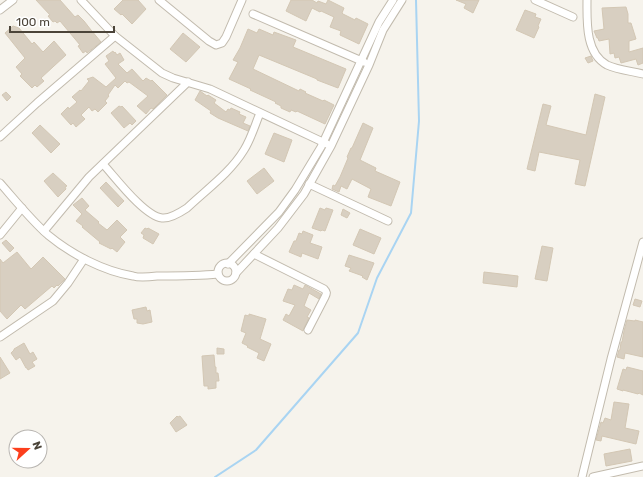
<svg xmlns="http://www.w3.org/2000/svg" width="643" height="477" font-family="Rubik,sans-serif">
<rect width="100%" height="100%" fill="#f6f3ec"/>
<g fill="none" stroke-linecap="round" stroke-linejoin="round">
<path stroke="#a9d4f2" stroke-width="2" d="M215 477 256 450 358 333 377 278 411 213 419 121 416 0"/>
</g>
<g fill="#d8cfc1" stroke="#d3c7b4">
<path d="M36 0H60L75 17 78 15 84 21 91 30 101 42 87 53 86 51 83 53 78 46 80 45 60 21 57 23 55 21 53 22 48 16 50 15Z"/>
<path d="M123 0H138L146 9 132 24 122 14 121 15 114 9Z"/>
<path d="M291 0H312L317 3 318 1 326 4 328 0 344 8 342 13 343 14 355 20 356 18 368 24 359 44 340 35 341 31 330 27 334 17 321 11 320 12 312 8 306 21 286 11Z"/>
<path d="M456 0H479L473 13 464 8 466 4Z"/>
<path d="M626 7 628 14V23H631L636 39 629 41V52L643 48V63L638 65 636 59 621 63 619 57 615 58 614 53 610 54 609 39 599 41 598 38H597L594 31 604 29 602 8Z"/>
<path d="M525 10 536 14 535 17 541 19 538 26 539 27 534 38 516 30Z"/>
<path d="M13 26 19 28 32 44 34 42 43 52 54 41 66 55 41 78 44 81 37 87 35 85 32 88 20 76 22 74 16 67 25 58 5 33Z"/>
<path d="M248 29 257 33 259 29 273 35 274 32 296 40 293 47 346 69 338 88 317 80V79L259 55 253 69 299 91 300 89 306 92 305 93 323 101 324 100 334 105 325 124 297 111 296 112 291 110 290 112 281 108V106L275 103 276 102 250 90 251 89 229 79 238 62 233 60 240 48Z"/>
<path d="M183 33 200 47 186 62 170 49Z"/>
<path d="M113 51 114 53 115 52 117 55 120 53 124 60 118 64 127 73 132 69 143 81 146 78 151 81 152 80 167 95 153 109 151 108 146 114 137 106 148 96 129 82 127 83 125 81 118 88 115 85 108 95 109 96 105 101 107 103 98 112 95 109 92 111 89 107 81 115 85 119 76 127 73 123 71 125 61 114 68 107 69 109 77 102 72 97 80 90 81 91 89 81 87 79 93 77 106 87 116 78 105 64 109 61 106 56Z"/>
<path d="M591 56 593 61 588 63 585 58Z"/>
<path d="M200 91 207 96 208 95 216 100 214 103 226 112 228 109 230 110 231 108 240 112 239 114 246 117 243 123 250 126 248 131 218 118 210 113 211 111 195 100Z"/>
<path d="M6 92 11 97 7 101 2 95Z"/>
<path d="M595 94 605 97 585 186 575 184 580 160 539 152 535 171 527 169 543 104 551 106 546 125 586 135Z"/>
<path d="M119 106 121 107 122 106 136 121 132 125 130 123 124 128 111 113Z"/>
<path d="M363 123 373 128 360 160 376 168 375 171 400 182 391 206 368 197 371 189 352 179 347 189 341 186 339 192 332 189 333 185 335 186 340 177 348 158 347 157 351 148H352Z"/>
<path d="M40 125 60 144 51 153 32 133Z"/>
<path d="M274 133 292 140 284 162 265 154Z"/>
<path d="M264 168 274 181 257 194 247 181Z"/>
<path d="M53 173 67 186 65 187 66 189 58 197 44 181Z"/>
<path d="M106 182 124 201 118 207 100 188Z"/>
<path d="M82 198 89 206 85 210 99 222 98 223 107 230 117 220 127 230 120 237 125 242 117 252 112 248 111 249 99 243 100 242 82 227 83 226 76 221 82 214 73 205Z"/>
<path d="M320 208 325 210 326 208 333 210 325 231 322 230 321 231 312 228Z"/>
<path d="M343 209 350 213 347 218 341 215Z"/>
<path d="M145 228 147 229 148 228 159 234 153 244 143 238 144 235 141 233Z"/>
<path d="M360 229 381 238 374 254 353 245Z"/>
<path d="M303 231 313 235 310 243 322 247 318 259 302 253 301 257 289 252 294 241H296L299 233 302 234Z"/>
<path d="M6 240 14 248 10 252 2 243Z"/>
<path d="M542 246 553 248 547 281 535 279Z"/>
<path d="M17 252 31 269 43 257 65 279 58 286 57 285 54 288 52 286 25 309 21 305 7 319 0 311V259L3 263Z"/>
<path d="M349 255 374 263 367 280 362 277 363 276 349 271 351 268 345 266Z"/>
<path d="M484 272 518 276 517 287 483 283Z"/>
<path d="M294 285 303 289 305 285 321 294 319 299 309 293 304 306 311 310 307 317 309 318 304 328 303 331 283 320 286 314 289 316 295 305 283 301 288 289 292 290Z"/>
<path d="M635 299 642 301 640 307 633 305Z"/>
<path d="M146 307 147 311 150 310 152 322 143 324 137 323V319H134L132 310Z"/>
<path d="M249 314 266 319 260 339 271 344 264 361 257 358 259 353 247 347 248 346 242 343 246 333 241 331 245 315 249 316Z"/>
<path d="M627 320 635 321V320L643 322V357L625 353 624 359 617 357 619 350H620L621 342H622L624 331Z"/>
<path d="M24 343 30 354 33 352 37 359 32 362 35 366 28 370 27 368H26L20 357 16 360 11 353 14 350V349Z"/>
<path d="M217 348 224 349V354H217Z"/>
<path d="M214 355 215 367H216V373H218L219 381H216V388L208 389V386H204L202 356Z"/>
<path d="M0 357 10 373 0 379Z"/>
<path d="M627 367 643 371V395L639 393 638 394 623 390V391L617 389 623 369 626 370Z"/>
<path d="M614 402 629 404 625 428 639 431 636 444 602 436 601 441 596 440 601 422 603 423 605 418 611 420Z"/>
<path d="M177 416 178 417 180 416 187 425 176 432 170 423Z"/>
<path d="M630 449 632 461 606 466 604 454Z"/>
</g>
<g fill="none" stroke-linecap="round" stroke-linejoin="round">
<g stroke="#c2bbae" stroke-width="9">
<g id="minor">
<path d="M81 0 115 36 162 73 173 78 210 89 327 144"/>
<path d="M159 0 209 41 216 45 222 43 226 37 242 0"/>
<path d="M535 0 573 17"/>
<path d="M587 0C587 21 585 53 607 65 618 70 631 71 643 74"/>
<path d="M0 10 13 0"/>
<path d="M253 14 364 62"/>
<path d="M0 137 37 103 115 36"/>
<path d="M103 164C115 177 144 216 162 218 170 219 181 212 187 208 207 189 230 173 244 150 251 139 255 125 260 113"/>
<path d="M0 183C15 200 31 220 48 235 71 254 103 271 133 276 140 278 149 277 157 276 178 276 198 276 218 274"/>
<path d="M309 184 388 221"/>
<path d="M44 231 89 177 188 82"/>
<path d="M0 235 22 208"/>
<path d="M254 254 324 289C327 292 327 293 325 297L308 330"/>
<circle cx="227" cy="272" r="9"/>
<path d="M228 264 279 212 295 190 321 147 379 22 393 0"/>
<path d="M236 273 278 228 304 194 331 146 369 65 383 30 402 0"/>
<path d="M0 337 53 301 68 283 84 259"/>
<path d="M582 477 611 359 643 242"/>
<path d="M593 477 643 466"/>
</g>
</g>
<use href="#minor" stroke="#fff" stroke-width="7"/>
</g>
<g transform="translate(28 449) rotate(69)"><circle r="19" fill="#ffffff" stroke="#b7b4b0"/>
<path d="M0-3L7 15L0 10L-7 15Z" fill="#fc3f1d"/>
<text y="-6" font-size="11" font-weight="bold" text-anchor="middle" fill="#4b4439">N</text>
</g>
<path d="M10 26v6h104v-6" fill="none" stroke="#4b4439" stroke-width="2"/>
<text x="16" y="26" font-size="12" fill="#4b4439" stroke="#ffffff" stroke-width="3" paint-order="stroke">100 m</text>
</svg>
